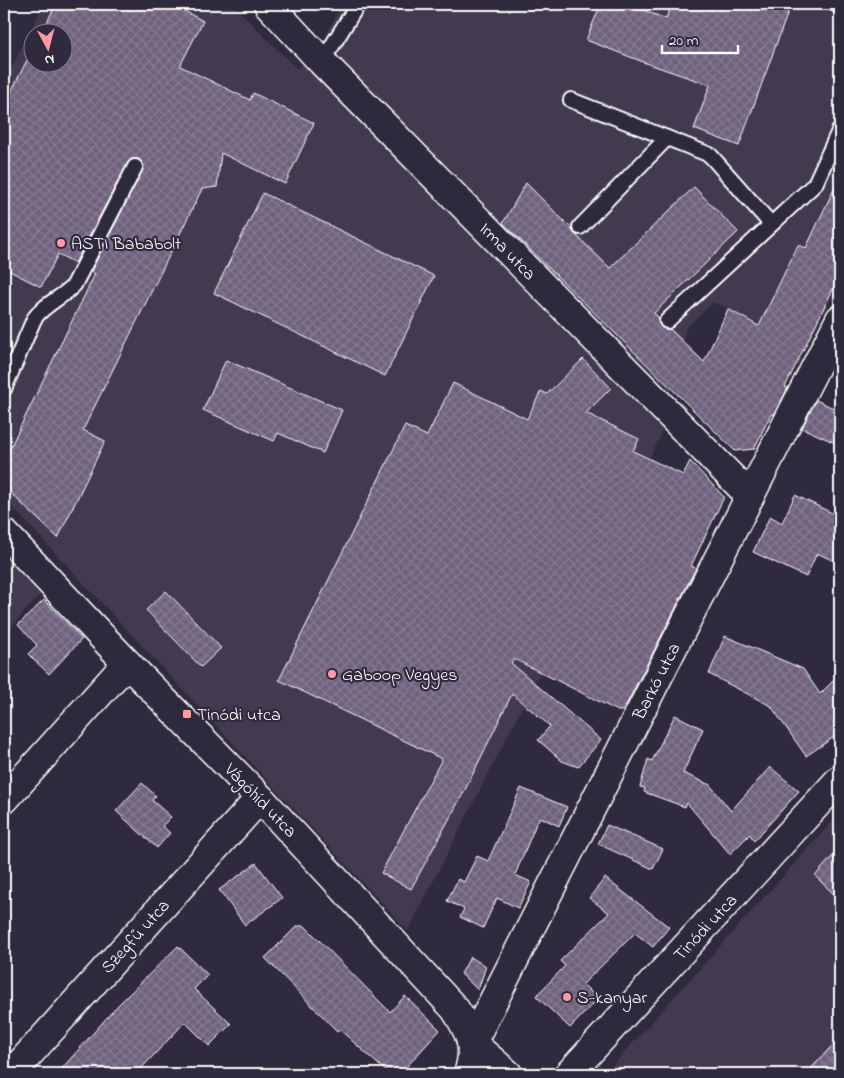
<svg xmlns="http://www.w3.org/2000/svg" width="844" height="1078" font-family="'Indie Flower',sans-serif">
<defs>
<pattern id="building-cross-hatch" width="8" height="8" patternUnits="userSpaceOnUse" patternTransform="scale(1.25)"><rect width="8" height="8" fill="#70627e"/><path d="M0 0l8 8M0 8l8-8" fill="none" stroke="#857a91"/></pattern>
</defs>
<rect width="100%" height="100%" fill="#2f2a3d"/>
<filter id="ink" filterUnits="userSpaceOnUse"><feTurbulence type="fractalNoise" baseFrequency=".02" numOctaves="2"/><feDisplacementMap in="SourceGraphic" scale="10" xChannelSelector="R" yChannelSelector="G"/><feConvolveMatrix kernelMatrix="1 2 1 2 8 2 1 2 1" color-interpolation-filters="sRGB"/></filter>
<g filter="url(#ink)">
<g fill="#423b50" fill-rule="evenodd">
<path d="M44 4H232L297 69 324 41 341 4H840V277L807 346 713 302 686 328 660 437 408 931 4 498V82ZM32 32H62V62H32Z"/>
<path d="M4 554 42 593 4 634Z"/>
<path d="M840 813V1074H605Z"/>
</g>
<g fill="url(#building-cross-hatch)" stroke="#fff">
<path d="M56 4H171L203 21 180 66 250 100 253 93 314 123 285 184 221 153 217 187 202 189 83 430 105 441 58 538 4 487V460L95 274 91 271 144 167 142 162 139 159H131L128 163 75 263 58 254 41 287 4 268V106L32 50V62H62V32H42Z"/>
<path d="M601 4H628L666 19 671 4H791L739 146 694 129 710 85 646 63 586 40Z"/>
<path d="M840 176V275L785 387 788 388 774 415 771 414 754 449 735 451 503 223 526 183 572 229 574 233 610 268 694 187 738 232 654 313 659 318 658 322 661 327 665 329H670L704 362 728 309 759 326 798 245 806 248Z"/>
<path d="M263 193 434 276 385 376 214 293Z"/>
<path d="M583 359 611 388 586 413 639 439 633 451 683 475 690 461 724 497 691 566 696 568 623 711H618L514 659 511 663 601 740 578 767 562 761 538 740 550 726 512 694 465 790 411 889 381 873 442 759 279 680 405 426 427 436 453 383 527 419 541 391 547 394Z"/>
<path d="M226 360 342 410 323 453 278 433 274 441 203 410Z"/>
<path d="M816 400 840 411V445L802 428Z"/>
<path d="M795 495 840 517V564L817 553 806 577 753 552 770 516 782 523Z"/>
<path d="M166 591 221 648 201 667 146 610Z"/>
<path d="M44 600 82 639 49 674 28 654 37 645 18 625Z"/>
<path d="M725 636 803 669 820 694 840 674V733L806 756 771 706 709 674Z"/>
<path d="M675 715 703 729 683 773 710 785 731 811 770 767 799 791 754 841 750 834 730 854 687 803 685 807 644 792 645 788 640 787 648 759 652 761Z"/>
<path d="M142 783 156 796 152 800 171 817 162 826 170 833 157 848 116 811Z"/>
<path d="M521 788 567 807 559 826 540 817 536 824 515 875 531 882 518 908 497 898 483 928 460 917 464 909 447 901 458 879 464 882 477 856 488 861Z"/>
<path d="M607 825 663 849 653 869 598 844Z"/>
<path d="M840 848V900L815 876Z"/>
<path d="M256 863 282 898 245 925 219 890Z"/>
<path d="M605 878 669 927 653 947 635 933 583 984 598 999 570 1028 536 996 565 966 560 961 609 913 589 898Z"/>
<path d="M297 926H305L390 1012 405 996 440 1030 400 1074H389L339 1029 337 1031 265 958Z"/>
<path d="M178 946 208 975 194 989 231 1024 209 1046 185 1022 136 1074H57L119 1004Z"/>
<path d="M470 957 486 966 478 990 461 974Z"/>
<path d="M840 1037V1074H806Z"/>
</g>
<g fill="none" stroke-linecap="round" stroke-linejoin="round">
<g stroke="#fff" stroke-width="18">
<g id="service">
<path d="M835 4 840 6"/>
<path d="M322 62 358 4"/>
<path d="M571 100 710 155 771 224"/>
<path d="M580 227 667 138"/>
<path d="M667 321 815 184 840 129"/>
<path d="M4 389 34 319C44 304 62 298 74 285L135 167"/>
</g>
</g>
<g stroke="#fff" stroke-width="31">
<g id="minor">
<path d="M268 4 322 62 750 496"/>
<path d="M4 800 127 663"/>
<path d="M11 1074 260 798"/>
<path d="M508 1074 472 1043 840 319"/>
<path d="M569 1074 840 779"/>
</g>
</g>
<g stroke="#fff" stroke-width="31">
<path id="tertiary" d="M4 533 127 663 260 798 455 1009C470 1032 477 1047 468 1074"/>
</g>
<use href="#service" stroke="#2f2a3d" stroke-width="14"/>
<use href="#minor" stroke="#2f2a3d" stroke-width="28"/>
<use href="#tertiary" stroke="#2f2a3d" stroke-width="28"/>
</g>
</g>
<g fill="#ff9aa2" stroke="#2f2a3d" stroke-width="2">
<circle cx="61" cy="243" r="5"/>
<circle cx="332" cy="674" r="5"/>
<rect x="182" y="709" width="10" height="10" rx="2.5"/>
<circle cx="567" cy="997" r="5"/>
</g>
<g text-anchor="middle" stroke-width="4.5" stroke-linejoin="round" paint-order="stroke">
<g font-size="18" fill="#fff" stroke="#2f2a3d" text-anchor="start">
<text x="71" y="249">ASTI Bababolt</text>
<text x="342" y="680">Gaboop Vegyes</text>
<text x="197" y="720">Tinódi utca</text>
<text x="577" y="1003">S-kanyar</text>
</g>
<g font-size="18" fill="#fff" stroke="#2f2a3d">
<text transform="translate(508 251) rotate(46)" y="6">Irma utca</text>
<text transform="translate(656 681) rotate(-63)" y="6">Barkó utca</text>
<text transform="translate(261 800) rotate(46)" y="6">Vágóhíd utca</text>
<text transform="translate(705 927) rotate(-47)" y="6">Tinódi utca</text>
<text transform="translate(135 936) rotate(-48)" y="6">Szegfű utca</text>
</g>
</g>
<rect width="844" height="1078" fill="none" stroke="#2f2a3d" stroke-width="20"/>
<rect x="10" y="10" width="824" height="1058" fill="none" stroke="#fff" stroke-width="2" filter="url(#ink)"/>
<g transform="translate(48 48) rotate(173)"><circle r="24" fill="#2f2a3d" stroke="#827f8b"/>
<path d="M0-4L9 19L0 12L-9 19Z" fill="#ff9aa2"/>
<text y="-8" font-size="14" font-weight="bold" text-anchor="middle" fill="#ffffff">N</text>
</g>
<path d="M662 45v8h76v-8" fill="none" stroke="#ffffff" stroke-width="2.5"/>
<text x="669" y="45" font-size="15" fill="#ffffff" stroke="#2f2a3d" stroke-width="4" paint-order="stroke">20 m</text>
</svg>
